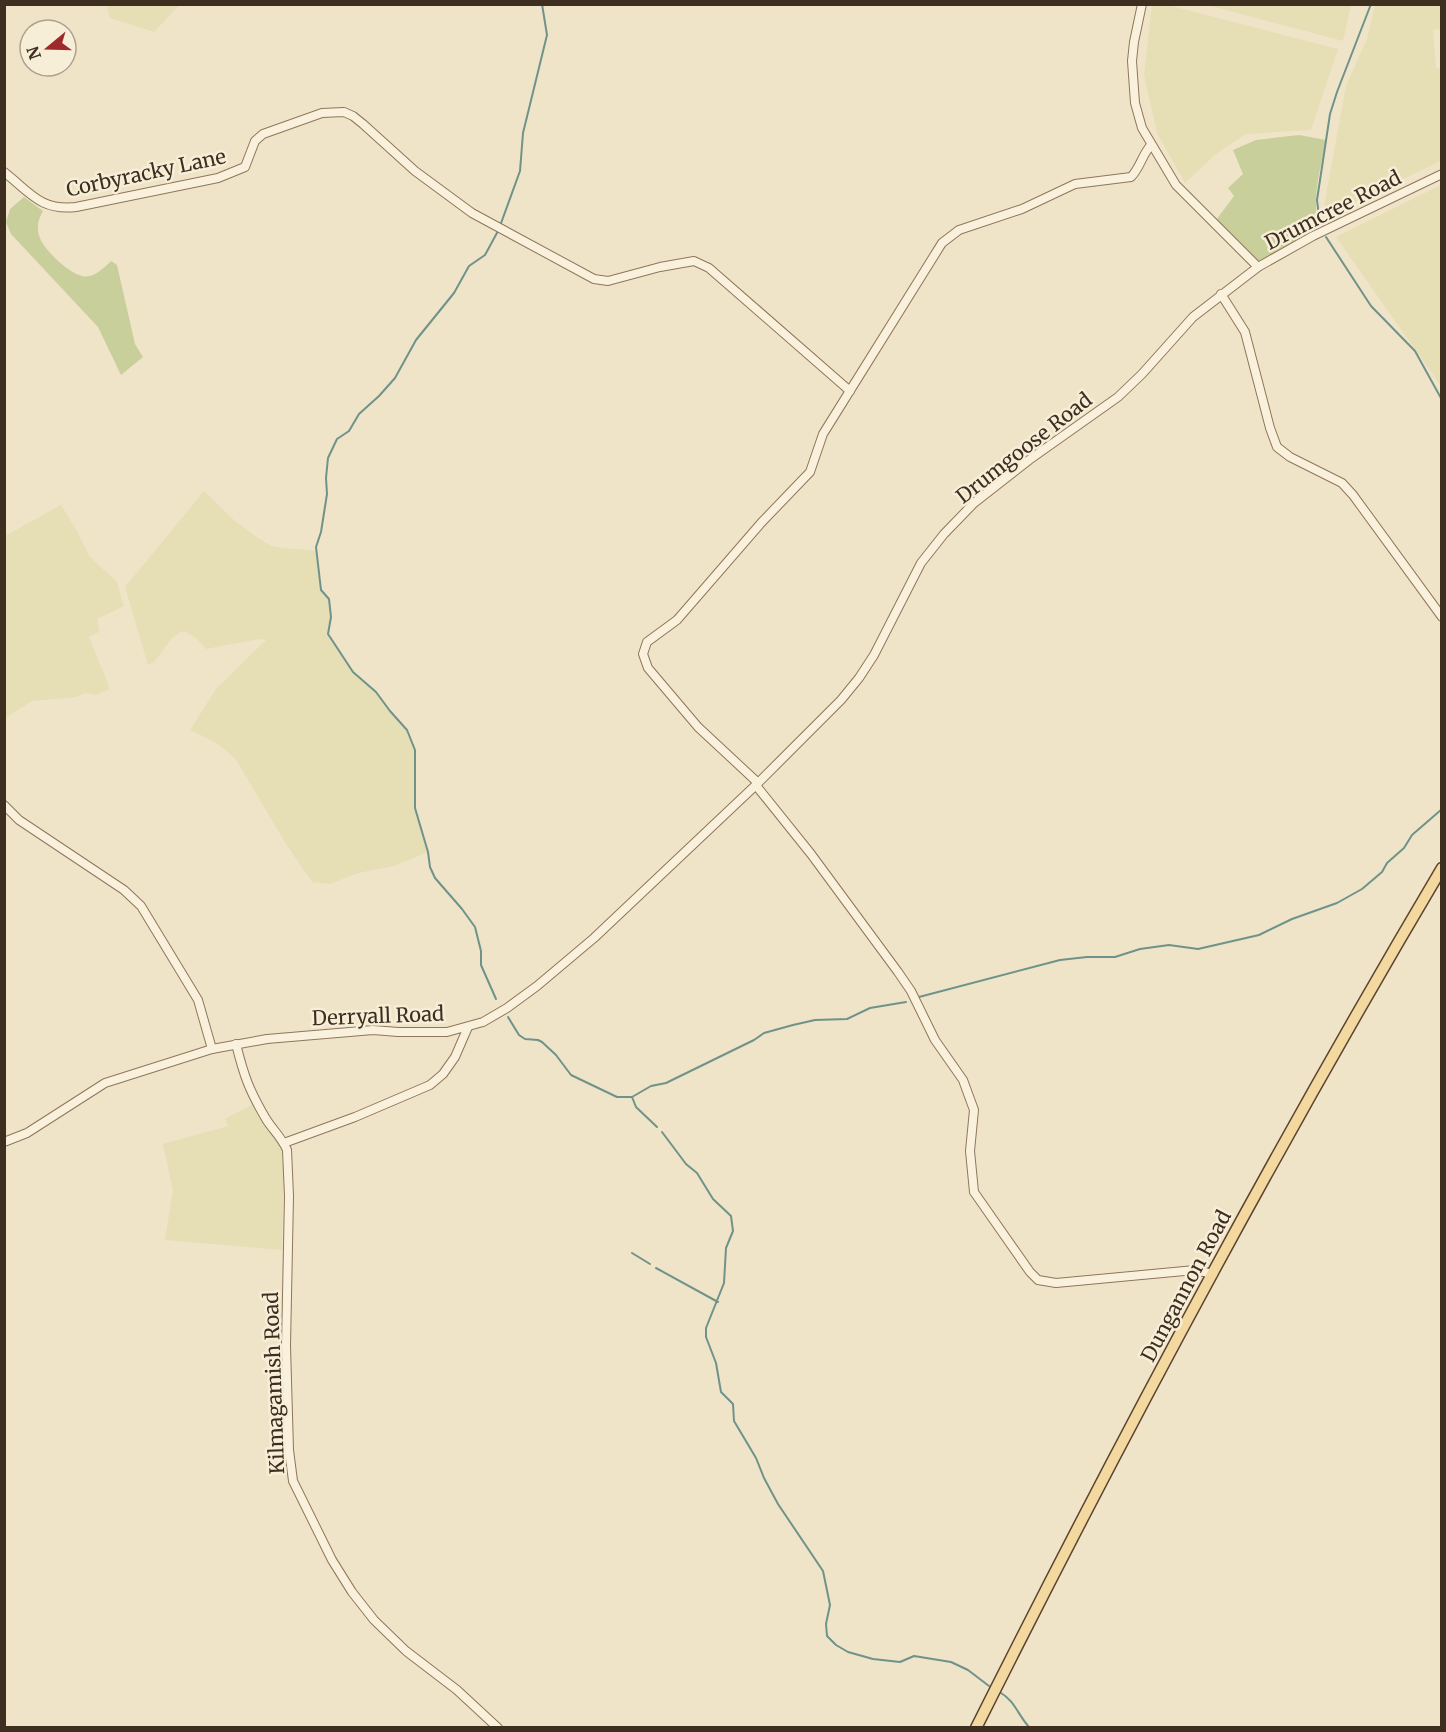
<svg xmlns="http://www.w3.org/2000/svg" width="1446" height="1732" font-family="Merriweather,serif">
<rect width="100%" height="100%" fill="#f0e4c8"/>
<g fill="#e6deb5">
<path d="M107 5V4L179 5 154 32 110 18Z"/>
<path d="M1152 5H1168L1338 49 1311 130 1246 134 1216 154 1185 183 1157 133 1144 75Z"/>
<path d="M1207 5 1351 4V5L1343 41Z"/>
<path d="M1375 5H1441V29L1433 30 1436 68 1441 69V161L1336 211 1324 206 1346 86 1367 39Z"/>
<path d="M1441 185V386L1336 237Z"/>
<path d="M204 491 236 522 261 540 272 546 283 548 317 551 321 590 329 599 331 617 328 635 353 672 376 692 390 711 407 730 415 750V809L428 852 394 866 358 873 330 884 312 882 286 844 235 758 215 742 190 730 216 689 266 640 258 639 206 649 196 638 186 632H180L172 638 155 661 148 665 126 590V586Z"/>
<path d="M61 505 79 535 90 557 117 582 124 606 97 619 99 632 89 637 110 689 96 695 85 693 76 697 32 701 5 718V536Z"/>
<path d="M253 1104 277 1141 282 1153 284 1175 282 1250 165 1240 173 1190 163 1144 228 1126 225 1119Z"/>
</g>
<g fill="#c9cf9b">
<path d="M1299 135 1326 140C1321 168 1310 201 1320 229L1259 262 1216 220 1234 196 1228 188 1243 174 1233 150 1256 140Z"/>
<path d="M24 197 43 211C38 219 36 229 40 238 44 250 70 274 82 276 93 279 104 268 111 261L117 265 135 344 143 357 121 375 98 327 11 234 6 222 10 209Z"/>
</g>
<g fill="none" stroke-linecap="round" stroke-linejoin="round">
<g stroke="#6f938a" stroke-width="2">
<path d="M1320 225 1317 200 1330 114 1337 92 1371 4"/>
<path d="M500 226 520 171 523 133 547 35 542 4"/>
<path d="M1326 237 1371 306 1415 351 1442 400"/>
<path d="M919 997 1060 960 1087 957H1115L1140 949 1169 945 1198 949 1259 935 1292 919 1337 903 1362 889 1382 872 1387 863 1404 848 1412 835 1442 809"/>
<path d="M496 999 481 965V951L475 927 462 909 435 878 430 867 428 852 415 808V750L407 730 390 711 376 692 353 672 328 634 331 617 329 599 321 590 316 547 321 532 327 494 326 478 328 458 337 439 349 431 359 414 379 396 395 378 416 340 454 293 469 266 485 255 498 231"/>
<path d="M508 1017 519 1035 525 1039 538 1040 542 1042 556 1055 571 1075 617 1097H632L636 1107 657 1127"/>
<path d="M632 1097 651 1086 666 1083 754 1040 764 1033 793 1025 815 1020 847 1019 870 1008 906 1002"/>
<path d="M662 1132 686 1164 697 1173 713 1199 731 1216 733 1231 726 1248 724 1283 706 1328V1337L716 1363 721 1392 733 1404 734 1421 756 1458 764 1478 778 1504 823 1571 830 1605 826 1624 827 1636 836 1645 848 1652 873 1659 900 1662 914 1656 951 1662 968 1670 989 1686"/>
<path d="M632 1253 650 1264"/>
<path d="M656 1268 718 1302"/>
<path d="M1001 1693C1015 1701 1019 1717 1030 1728"/>
</g>
<g stroke="#8d765c" stroke-width="10">
<g id="minor">
<path d="M1142 4 1134 42 1132 61 1135 103 1142 128 1176 185 1258 267"/>
<path d="M1151 145C1142 155 1140 168 1131 177L1075 184 1022 209 959 230 942 243 823 434 810 472 761 523 677 620 647 642 643 654 648 668 698 727 756 781 758 788 811 854 898 972 911 991 935 1040 963 1080 974 1110 970 1151 974 1192 1030 1272 1038 1280 1056 1283 1195 1270 1213 1274"/>
<path d="M4 172C30 192 40 211 76 207L218 178 245 167 255 141 263 134 322 113 344 112 353 116 363 124 415 171 472 213 594 279 608 281 660 267 694 261 709 268 850 391"/>
<path d="M1221 294 1245 332 1270 428 1277 447 1290 457 1342 483 1353 495 1442 617"/>
<path d="M4 805 19 820 124 890 141 906 198 1000 212 1049"/>
<path d="M236 1044C244 1076 249 1090 266 1119 273 1130 282 1138 287 1150L289 1196 286 1346 289 1450 293 1481 332 1560 352 1592 374 1620 406 1651 457 1690 498 1728"/>
<path d="M4 1142 27 1133 105 1083 212 1049 267 1039 373 1030 398 1032H447L483 1022 507 1008 537 986 594 938 757 784 841 700 859 678 874 655 921 563 944 534 974 503 1029 460 1118 397 1142 374 1193 317 1258 267 1313 236 1442 174"/>
<path d="M284 1143 355 1117 430 1085 443 1074 455 1057 468 1027"/>
</g>
</g>
<g stroke="#5b4430" stroke-width="13">
<path id="major" d="M976 1728C1122 1436 1276 1148 1442 868"/>
</g>
<use href="#minor" stroke="#faf1dc" stroke-width="8"/>
<use href="#major" stroke="#f3d9a0" stroke-width="10"/>
</g>
<g text-anchor="middle" stroke-width="5" stroke-linejoin="round" paint-order="stroke">
<g font-size="20" fill="#3d2e20" stroke="#f7eed8">
<text transform="translate(146 173) rotate(-12)" y="7">Corbyracky Lane</text>
<text transform="translate(1333 210) rotate(-27)" y="7">Drumcree Road</text>
<text transform="translate(1024 448) rotate(-38)" y="7">Drumgoose Road</text>
<text transform="translate(378 1016) rotate(-2)" y="7">Derryall Road</text>
<text transform="translate(1186 1286) rotate(-62)" y="7">Dungannon Road</text>
<text transform="translate(274 1383) rotate(-92)" y="7">Kilmagamish Road</text>
</g>
</g>
<rect width="1446" height="1732" fill="none" stroke="#3d2e20" stroke-width="12"/>
<g transform="translate(48 48) rotate(251)"><circle r="28" fill="#f7eed8" stroke="#ada18e" stroke-width="1.5"/>
<path d="M0-4.5L10 22L0 15L-10 22Z" fill="#9e2a2b"/>
<text y="-9" font-size="16" font-weight="bold" text-anchor="middle" fill="#3d2e20">N</text>
</g>
</svg>
